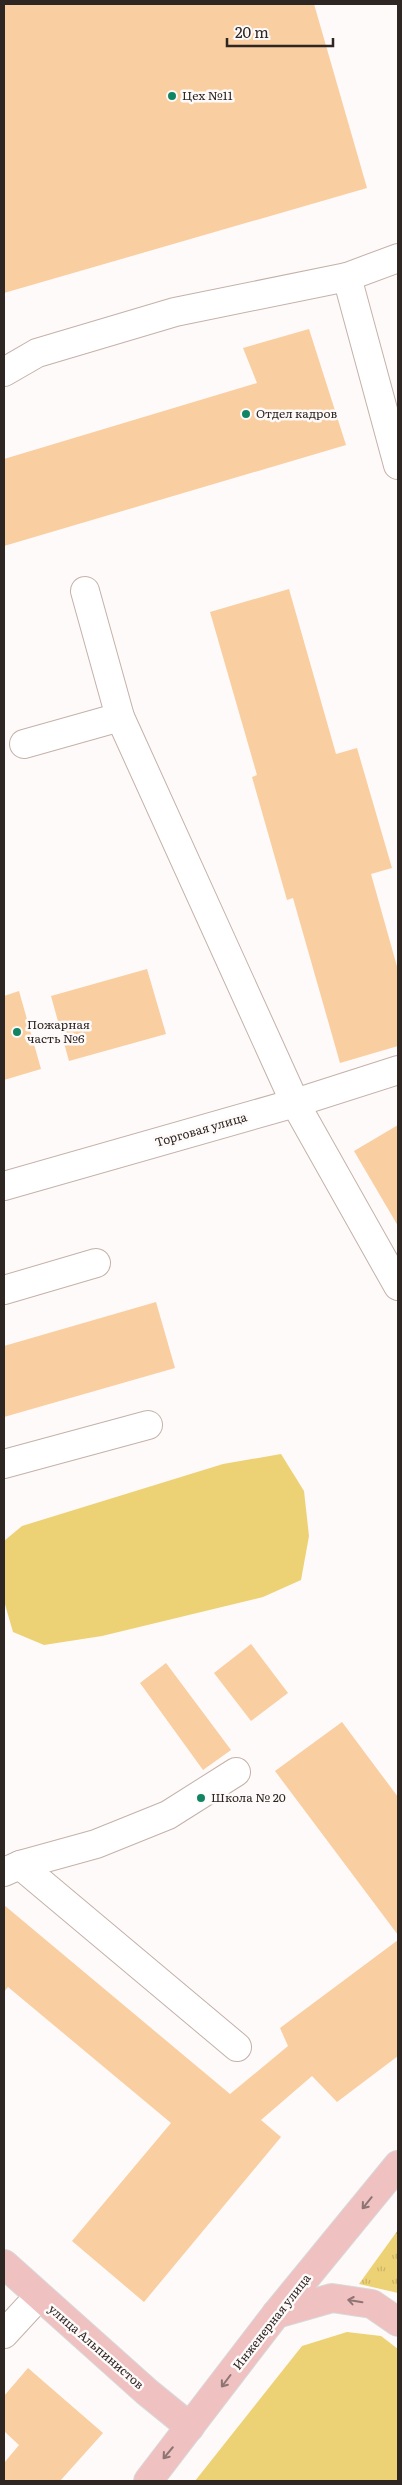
<svg xmlns="http://www.w3.org/2000/svg" width="402" height="2485" font-family="Literata,serif">
<defs>
<pattern id="park-tufts" width="24" height="20" patternUnits="userSpaceOnUse" patternTransform="scale(1.25)"><rect width="24" height="20" fill="#edd175"/><path d="M3 7l-1-3M5 7V3M7 7l1-3M15 17l-1-3M17 17v-4M19 17l1-3" fill="none" stroke="#ccb365"/></pattern>
</defs>
<rect width="100%" height="100%" fill="#fefaf9"/>
<g fill="#edd175">
<path d="M281 1454 304 1491 309 1536 301 1580 263 1597 102 1636 44 1645 13 1632 4 1601V1541L22 1526 223 1464Z"/>
<path d="M347 2332 381 2336 398 2349V2481H195L302 2346Z"/>
</g>
<path fill="url(#park-tufts)" d="M398 2230V2293L359 2284Z"/>
<g fill="#f9cea0">
<path d="M4 4H314L367 188 4 293Z"/>
<path d="M309 329 346 445 4 546V459L257 383 243 348Z"/>
<path d="M289 589 336 754 357 748 392 868 371 874 398 970V1046L340 1063 293 898 287 900 252 777 257 775 210 612Z"/>
<path d="M147 969 166 1034 69 1061 51 996Z"/>
<path d="M19 991 41 1069 4 1080V996Z"/>
<path d="M398 1125V1226L354 1151Z"/>
<path d="M156 1302 175 1368 4 1417V1346Z"/>
<path d="M251 1644 288 1693 251 1721 214 1673Z"/>
<path d="M166 1663 231 1750 203 1770 140 1683Z"/>
<path d="M342 1722 398 1797V1935L275 1771Z"/>
<path d="M4 1905 230 2094 288 2046 280 2028 398 1940V2056L337 2102 312 2076 261 2120 281 2137 144 2302 72 2241 171 2123 8 1987 4 1992Z"/>
<path d="M28 2368 103 2433 60 2481H4V2463L19 2445 4 2431V2396Z"/>
</g>
<g fill="none" stroke-linecap="round" stroke-linejoin="round">
<g stroke="#c4b1aa" stroke-width="30">
<g id="minor">
<path d="M347 277 398 465"/>
<path d="M4 372 37 353 175 312 347 277 398 258"/>
<path d="M85 591 120 717 295 1103 398 1286"/>
<path d="M24 744 120 717"/>
<path d="M4 1186 295 1103 398 1070"/>
<path d="M4 1290 96 1263"/>
<path d="M4 1464 148 1425"/>
<path d="M20 1865 96 1844 168 1815 236 1772"/>
<path d="M4 1872 20 1865 237 2047"/>
<path d="M4 2334 39 2296"/>
</g>
</g>
<g stroke="#d9d8d7" stroke-width="30">
<g id="major">
<path d="M4 2264 147 2392 190 2427"/>
<path d="M276 2314 332 2298 372 2304 398 2322"/>
<path d="M148 2481 276 2314 398 2165"/>
</g>
</g>
<use href="#minor" stroke="#fff" stroke-width="28"/>
<use href="#major" stroke="#efc1c1" stroke-width="28"/>
</g>
<defs><path id="oneway-shaft" d="M-6 0H5M1.5-3L5.5 0L1.5 3" fill="none" stroke-width="1.6" stroke-linecap="round" stroke-linejoin="round" transform="scale(1.25)"/></defs>
<g stroke="#8e7472">
<use href="#oneway-shaft" transform="translate(367 2203) rotate(129)"/>
<use href="#oneway-shaft" transform="translate(355 2301) rotate(-171)"/>
<use href="#oneway-shaft" transform="translate(226 2381) rotate(127)"/>
<use href="#oneway-shaft" transform="translate(168 2453) rotate(130)"/>
</g>
<g fill="#118463" stroke="#fefaf9" stroke-width="2">
<circle cx="172" cy="96" r="5"/>
<circle cx="246" cy="414" r="5"/>
<circle cx="17" cy="1032" r="5"/>
<circle cx="201" cy="1798" r="5"/>
</g>
<g text-anchor="middle" stroke-width="5" stroke-linejoin="round" paint-order="stroke">
<g font-size="12" fill="#2d2623" stroke="#fefaf9" text-anchor="start">
<text x="182" y="100">Цех №11</text>
<text x="256" y="418">Отдел кадров</text>
<text x="27" y="1029">Пожарная<tspan x="27" dy="14">часть №6</tspan></text>
<text x="211" y="1802">Школа № 20</text>
</g>
<g font-size="12" fill="#2d2623" stroke="#fefaf9">
<text transform="translate(201 1130) rotate(-16)" y="4">Торговая улица</text>
<text transform="translate(272 2322) rotate(-52)" y="4">Инженерная улица</text>
<text transform="translate(96 2347) rotate(41)" y="4">улица Альпинистов</text>
</g>
</g>
<rect width="402" height="2485" fill="none" stroke="#2d2623" stroke-width="10"/>
<path d="M227 38v8h106v-8" fill="none" stroke="#2d2623" stroke-width="2.5"/>
<text x="235" y="38" font-size="15" fill="#2d2623" stroke="#fefaf9" stroke-width="4" paint-order="stroke">20 m</text>
</svg>
